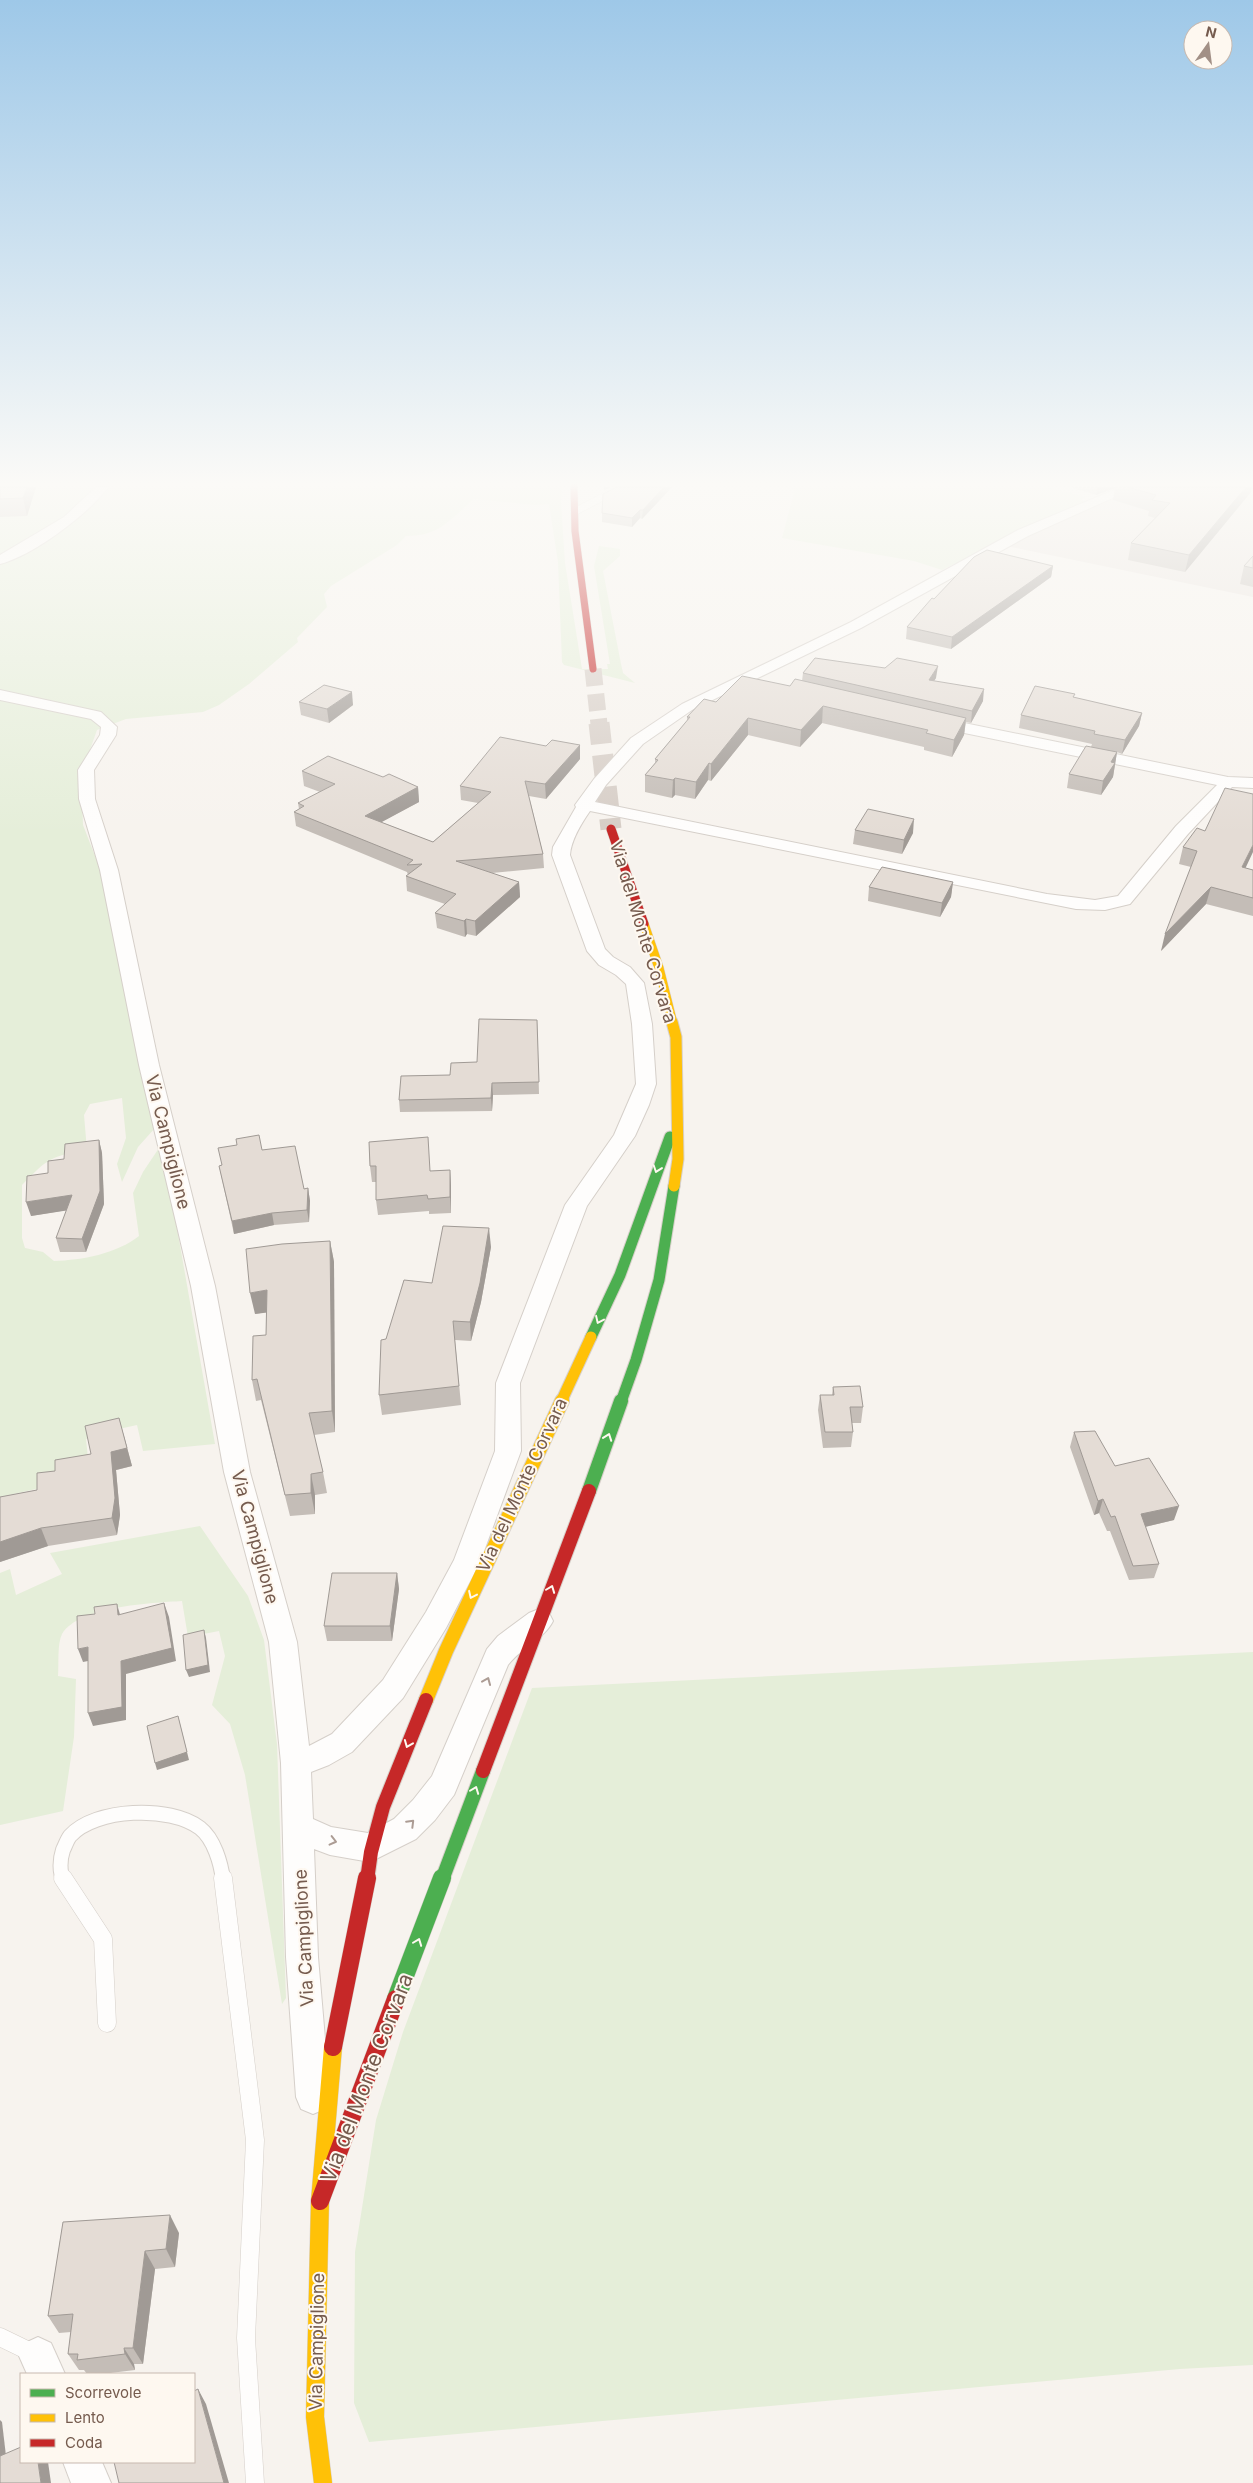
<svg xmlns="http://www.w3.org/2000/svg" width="1253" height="2483" font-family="Inter,sans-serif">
<rect width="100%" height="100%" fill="#f7f3ee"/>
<path fill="#eae3de" d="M1140 487H1253V597L1006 546Z"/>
<g fill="#e5eed9">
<path d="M0 487H562L561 502 565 563 582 669H608L607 664H610L594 566 599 546 620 549V556L603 571 621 664 623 673 635 683 564 665 562 662 558 562 549 504 535 505 474 499C449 520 440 536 406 536L397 545 331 586 324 594 327 607 297 638 298 642 249 684 219 705 203 712 126 719 97 730 81 775 83 825 102 874 155 1128 138 1147 122 1182 117 1164 126 1138 122 1098 90 1104 84 1115 87 1150C51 1156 47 1159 22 1185V1238L25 1248 43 1252 54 1261C82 1260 116 1254 139 1236L133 1193 143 1172 159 1148 175 1217 215 1444 143 1451 137 1425 105 1432 86 1439 89 1468 54 1485 0 1497Z"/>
<path d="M783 487H1047L1086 497 1080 500 1088 502 961 563H956L942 570 914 561 782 538 795 489Z"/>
<path d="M200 1526 248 1596 264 1640 277 1744 286 1998 282 2004 245 1775 230 1724 212 1705 225 1656 219 1631 188 1637 182 1601C151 1603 79 1606 62 1634 57 1644 59 1665 58 1676L76 1679 74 1737 63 1811 0 1825V1573L10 1569 16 1595 62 1574 50 1553Z"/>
<path d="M1253 1652V2365L1180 2369 369 2442 354 2403 355 2252 376 2120 403 2032 532 1688Z"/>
</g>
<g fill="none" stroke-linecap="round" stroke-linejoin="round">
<path stroke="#d6cdc6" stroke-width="17" stroke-dasharray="17 8" stroke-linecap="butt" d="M593 669 599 724"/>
<path stroke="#d6cdc6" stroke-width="21" stroke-dasharray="21 11" stroke-linecap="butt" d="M599 723 611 829"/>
<g stroke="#d5cfc9" stroke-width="8">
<path id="lane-far2" d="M574 512 622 487"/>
</g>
<g stroke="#d5cfc9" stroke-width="16">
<path id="lane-far1" d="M64 1880C59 1872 60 1859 63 1850 65 1846 67 1840 70 1836 95 1808 170 1805 200 1828 214 1839 221 1863 223 1880"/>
</g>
<g stroke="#d5cfc9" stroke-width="19">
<g id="lane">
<path d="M63 1878 103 1939 107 2023"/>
<path d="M223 1878 255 2140 246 2338 255 2483"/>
<path d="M0 2337 37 2355"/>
</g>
</g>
<g stroke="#d5cfc9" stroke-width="2">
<g id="street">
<path d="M96 487H108C89 514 32 556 0 564V555L64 517Z"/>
<path d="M1121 487H1137L1028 536 861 628 692 710 643 744 606 785 595 802 1047 894 1095 900 1118 896 1176 826 1217 785 935 727 927 722 930 719 935 717 1228 777 1253 778V788L1232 787 1188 834 1130 904 1105 910 1076 909 590 811C581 824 571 840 570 855L605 949 613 957 630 967 644 983 652 1024 656 1084 649 1105 635 1136 587 1206 520 1383 521 1451 480 1562 446 1628 403 1698 352 1752 329 1765 311 1772 313 1819 331 1827 368 1833 394 1819 413 1800 432 1776 487 1649 498 1636 529 1613 539 1609 549 1613 553 1621C545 1638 521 1648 508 1665L454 1795 435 1820 416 1839 370 1862 330 1855 314 1849 318 1957 330 2097 325 2109 313 2114 301 2109 296 2097 286 1957 281 1763 269 1642 224 1472 191 1286 139 1065 100 870 79 799 78 770 100 735 101 727 91 719 0 700V690L101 712 117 727 116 735 94 770 95 799 118 870 159 1065 215 1286 250 1472 297 1642 309 1746 332 1734 383 1680 426 1612 454 1560 495 1451 496 1383 565 1205 614 1135 636 1084 632 1024 626 984 616 975 599 965 587 951 552 855 553 847 576 807 575 805 594 779 631 738 682 704 851 622 1018 530Z"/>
<path d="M38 2337 51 2343 65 2374H27L19 2356 25 2343Z"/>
<path d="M63 2462H102L111 2483H71Z"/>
</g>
</g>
<g stroke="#d7d0ca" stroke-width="13">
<g id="fast-far2">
<path d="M591 1337 620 1275 670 1137"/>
<path d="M621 1402 636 1360 659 1280 674 1186"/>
</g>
</g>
<g stroke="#d7d0ca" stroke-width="16">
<g id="fast-far1">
<path d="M589 1491 621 1401"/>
<path d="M442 1880 483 1771"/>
</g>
</g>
<g stroke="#d7d0ca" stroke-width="19">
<path id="fast" d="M396 1999 442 1878"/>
</g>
<g stroke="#d7d0ca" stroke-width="10">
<path id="slow-far3" d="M644 924 659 968 673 1024"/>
</g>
<g stroke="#d7d0ca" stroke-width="13">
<g id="slow-far2">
<path d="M672 1022 676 1037 678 1159 674 1186"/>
<path d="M561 1402 591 1337"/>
</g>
</g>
<g stroke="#d7d0ca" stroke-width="16">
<path id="slow-far1" d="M426 1700 446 1651 562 1401"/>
</g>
<g stroke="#d7d0ca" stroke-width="19">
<path id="slow" d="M323 2483 315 2417 320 2201 333 2047"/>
</g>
<g stroke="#d7d0ca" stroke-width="8">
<path id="jam-far3" d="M574 487 575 531 593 669"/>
</g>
<g stroke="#d7d0ca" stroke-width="10">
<path id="jam-far2" d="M611 829 644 924"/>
</g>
<g stroke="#d7d0ca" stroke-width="16">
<g id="jam-far1">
<path d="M483 1771 589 1491"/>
<path d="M367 1880 371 1852 383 1807 426 1700"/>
</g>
</g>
<g stroke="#d7d0ca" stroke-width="19">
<g id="jam">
<path d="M333 2047 367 1878"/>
<path d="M320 2201 396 1999"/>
</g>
</g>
<use href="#lane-far2" stroke="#fefdfc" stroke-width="7"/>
<use href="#lane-far1" stroke="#fefdfc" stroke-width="14"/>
<use href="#lane" stroke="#fefdfc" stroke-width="18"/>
<use href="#street" fill="#fefdfc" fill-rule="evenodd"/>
<use href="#fast-far2" stroke="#4caf50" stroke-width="11"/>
<use href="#fast-far1" stroke="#4caf50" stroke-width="14"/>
<use href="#fast" stroke="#4caf50" stroke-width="18"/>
<use href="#slow-far3" stroke="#ffc107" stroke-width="9"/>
<use href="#slow-far2" stroke="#ffc107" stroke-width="11"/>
<use href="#slow-far1" stroke="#ffc107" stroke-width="14"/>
<use href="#slow" stroke="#ffc107" stroke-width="18"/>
<use href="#jam-far3" stroke="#c62828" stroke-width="7"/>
<use href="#jam-far2" stroke="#c62828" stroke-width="9"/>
<use href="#jam-far1" stroke="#c62828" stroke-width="14"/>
<use href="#jam" stroke="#c62828" stroke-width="18"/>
</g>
<g fill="#c4bdb7">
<path d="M0 487H36L27 516 0 517Z"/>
<path d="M672 487 642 519 640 518 632 527 602 522V513Z"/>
<path d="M1073 487H1252L1251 492 1185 572 1128 560 1131 543 1155 518 1148 516 1149 511 1113 500 1115 488 1096 495 1073 488Z"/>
<path d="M1053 566 1051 577 951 649 906 639 907 627 934 599Z"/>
<path d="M1244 566 1253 568V587L1240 584Z"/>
<path d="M803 673 936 678 934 681 983 701 971 723 966 722 964 735 952 757 924 750V747L822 723 800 747 748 735 711 781 708 780 695 799 675 795 672 798 645 792V775L655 763V759L687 721V717L716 702 790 686 802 681Z"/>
<path d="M1075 698 1142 713 1139 726 1122 754 1117 752 1113 777 1101 795 1067 788 1069 774 1091 747 1092 744 1019 728 1021 715Z"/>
<path d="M299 702 353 705 329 723 301 715Z"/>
<path d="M580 759 546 799 529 796 543 854 544 868 492 873 519 882 520 897 476 936 467 934 465 937 437 928 435 913 445 904 407 891 406 876 408 875 407 872 296 826 294 812 299 809 298 803 320 792 304 786 302 771 383 777 418 787 419 802 381 822 433 842 478 803 461 800 460 786Z"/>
<path d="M855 830 913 833 902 854 853 844Z"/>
<path d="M1205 831 1245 868 1253 870V916L1206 904 1161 951 1191 867 1179 864 1183 847Z"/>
<path d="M953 882 951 897 940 917 868 901 869 887Z"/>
<path d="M537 1020 539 1094 493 1095 492 1111 400 1112 399 1100 477 1062Z"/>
<path d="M99 1140 102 1153 104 1204 86 1252H60L56 1238 67 1210 31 1216 48 1173 64 1159Z"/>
<path d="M369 1142 431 1171 450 1170 451 1186V1213L429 1214V1211L378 1215 376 1200V1182H372L370 1166Z"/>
<path d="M262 1150 304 1189 308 1188 310 1201 309 1222 274 1225 234 1234 219 1166Z"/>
<path d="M330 1241 334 1262 335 1432 314 1435 323 1472 327 1493 315 1495V1514L290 1516 261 1400 256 1401 252 1380 266 1335 267 1312 255 1314Z"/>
<path d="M491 1247 481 1302 471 1341 455 1340 461 1405 382 1415 379 1395 386 1339 432 1283Z"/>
<path d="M833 1387 863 1407 861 1423H852L853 1432 851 1447 823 1448 818 1410 820 1395H832Z"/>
<path d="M1074 1432 1115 1466 1174 1520 1145 1527 1159 1564 1154 1578 1129 1580 1110 1531H1107L1099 1513 1094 1515 1070 1447Z"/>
<path d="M124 1436 132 1466 116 1470 120 1515 117 1535 48 1546 0 1562V1497L37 1490 55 1471 91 1454Z"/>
<path d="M397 1573 399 1589 392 1641H327L324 1626Z"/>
<path d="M63 2222 179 2233 175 2267 155 2269 143 2364H134L135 2370 102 2374H87L84 2370H79L68 2354 71 2332 59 2333 48 2316Z"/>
</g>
<g fill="#a09a95">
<path d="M27 487H36L27 516 23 498Z"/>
<path d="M604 487H612L604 490Z"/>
<path d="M664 487H672L642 519 643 510Z"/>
<path d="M1098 487H1115V488L1096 495Z"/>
<path d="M1246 487H1252L1251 492 1185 572 1189 555Z"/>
<path d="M640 510V518L632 527V518Z"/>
<path d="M1053 566 1051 577 951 649 952 637Z"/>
<path d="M938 666 936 678 927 691 929 680Z"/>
<path d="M984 689 983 701 971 723 972 711Z"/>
<path d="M352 692 353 705 329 723 327 709Z"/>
<path d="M823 706 822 723 800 747 801 730Z"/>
<path d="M1142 713 1139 726 1122 754 1125 740Z"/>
<path d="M748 718V735L711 781V764Z"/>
<path d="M966 718 964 735 952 757 954 740Z"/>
<path d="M580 745V759L546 799 545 784Z"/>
<path d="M1117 752 1113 777 1101 795 1103 781 1111 762Z"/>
<path d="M709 763 708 780 695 799 696 782Z"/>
<path d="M675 778V795L672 798 673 780Z"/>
<path d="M418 787 419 802 367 830 365 816Z"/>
<path d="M914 819 913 833 902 854 904 840Z"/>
<path d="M1253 845V852L1238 884 1242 867Z"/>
<path d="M519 882 520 897 476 936 475 921Z"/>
<path d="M953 882 951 897 940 917 942 903Z"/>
<path d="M1211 887 1206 904 1161 951 1165 934Z"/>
<path d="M466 919 467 934 465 937 464 921Z"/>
<path d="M492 1083 493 1095 492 1111 491 1098Z"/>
<path d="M99 1140 102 1153 104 1204 86 1252 82 1239Z"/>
<path d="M450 1170 451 1186V1213L450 1197Z"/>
<path d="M308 1188 310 1201 309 1222 307 1210Z"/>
<path d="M72 1195 76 1209 31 1216 26 1202Z"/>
<path d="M272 1213 274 1225 234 1234 232 1221Z"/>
<path d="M489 1228 491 1247 481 1302 471 1341 470 1322Z"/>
<path d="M330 1241 334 1262 335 1432 332 1411Z"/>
<path d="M267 1290 271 1312 255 1314 250 1293Z"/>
<path d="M119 1418 132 1466 116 1470 120 1515 117 1535 112 1518 111 1452Z"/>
<path d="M311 1474 315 1495V1514L311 1493Z"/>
<path d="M1103 1499 1099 1513 1094 1515 1098 1501Z"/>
<path d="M1179 1506 1174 1520 1136 1529 1141 1514Z"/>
<path d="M41 1528 48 1546 0 1562V1542Z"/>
<path d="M397 1573 399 1589 392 1641 390 1626Z"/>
<path d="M164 1603 169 1617 176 1661 126 1674V1720L93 1726 88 1713 121 1661Z"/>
<path d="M117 1604 121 1618 118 1615Z"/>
<path d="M204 1630 206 1638 210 1672 189 1677 186 1670Z"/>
<path d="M88 1647 93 1660 83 1662 78 1649Z"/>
<path d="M178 1716 189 1760 157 1770 155 1763Z"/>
<path d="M170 2215 179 2233 175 2267 166 2249Z"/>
<path d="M145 2251 155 2269 143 2364 133 2348Z"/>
<path d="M124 2348 134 2364 135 2370 125 2354Z"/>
<path d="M198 2389 206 2404 229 2483H224Z"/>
<path d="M0 2420 2 2422 8 2473 0 2464Z"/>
<path d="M38 2462H48L51 2483H41Z"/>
</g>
<g fill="#e4dcd5" stroke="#a09a95">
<path d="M0 487H27L23 498 0 499Z"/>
<path d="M617 487H664L643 510H640L632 518 602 513 603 494Z"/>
<path d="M1127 487H1246L1189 555 1131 543 1170 503 1152 500 1156 495Z"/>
<path d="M987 550 1053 566 952 637 907 627 932 598 934 599 974 557Z"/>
<path d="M1253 556V568L1244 566Z"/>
<path d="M815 658 885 668 897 658 938 666 929 680 984 689 972 711 803 673Z"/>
<path d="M742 676 790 686 795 679 966 718 954 740 926 733 928 730 823 706 801 730 748 718 711 764 709 763 696 782 675 778 673 780 645 775 658 760 655 759 690 717H687L704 699 716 702Z"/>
<path d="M324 685 352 692 327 709 299 702Z"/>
<path d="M1035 686 1075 694 1073 697 1142 713 1125 740 1094 734 1095 731 1021 715Z"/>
<path d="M500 737 546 746 552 740 580 745 545 784 525 781 543 854 456 861 519 882 475 921 466 919 464 921 435 913 456 894 406 876 422 864 407 865 413 860 294 812 304 806 298 803 335 784 302 771 328 756 383 777 389 774 418 787 365 816 433 842 491 792 460 786Z"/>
<path d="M1086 746 1117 752 1111 762 1115 763 1103 781 1069 774Z"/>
<path d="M1225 788 1253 794V845L1242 867 1253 870V898L1211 887 1165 934 1197 851 1183 847 1197 828 1205 831Z"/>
<path d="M868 809 914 819 904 840 855 830Z"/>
<path d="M882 867 953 882 942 903 869 887Z"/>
<path d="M479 1019 537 1020 539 1082 492 1083 491 1098 399 1100 401 1076 450 1075 451 1063 477 1062Z"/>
<path d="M259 1135 262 1150 295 1146 304 1189 308 1188 307 1210 272 1213 232 1221 219 1166 222 1165 218 1148 237 1145 236 1139Z"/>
<path d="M428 1137 430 1171 450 1170V1197L428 1199 427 1195 376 1200V1166H370L369 1142Z"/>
<path d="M99 1140 100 1191 82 1239 56 1238 72 1195 26 1202 27 1176 48 1173V1161L64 1159 65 1144Z"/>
<path d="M443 1226 489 1228 480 1283 470 1322 453 1321 459 1386 379 1395 381 1340 386 1339 404 1280 432 1283Z"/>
<path d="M330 1241 332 1411 309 1413 323 1472 311 1474V1493L285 1495 257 1379 252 1380 253 1336 266 1335 267 1290 250 1293 246 1249 282 1244Z"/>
<path d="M860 1386 863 1407H850L853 1432H825L820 1395H834L833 1387Z"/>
<path d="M119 1418 127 1448 111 1452 115 1498 112 1518 41 1528 0 1542V1497L37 1490V1473L55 1471V1460L91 1454 85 1426Z"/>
<path d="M1095 1431 1115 1466 1149 1458 1179 1506 1141 1514 1159 1564 1133 1566 1115 1516 1111 1517 1103 1499 1098 1501 1074 1432Z"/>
<path d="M332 1573H397L390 1626H324Z"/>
<path d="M164 1603 172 1648 121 1661 122 1707 88 1713V1647L78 1649 77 1616 95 1614 94 1607 117 1604 118 1615Z"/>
<path d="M204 1630 208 1665 186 1670 183 1635Z"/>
<path d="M178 1716 187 1752 155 1763 147 1726Z"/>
<path d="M170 2215 166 2249 145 2251 133 2348H124L125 2354 77 2360 78 2354H68L73 2314 48 2316 63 2222Z"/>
<path d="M198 2389 224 2483H119L114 2462H194V2391Z"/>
<path d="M21 2447V2462H38L41 2483H0V2456Z"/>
</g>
<defs><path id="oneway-chevron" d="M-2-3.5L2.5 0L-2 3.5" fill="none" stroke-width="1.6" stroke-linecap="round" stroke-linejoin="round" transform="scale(1.25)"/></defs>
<g stroke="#fef8f0">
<use href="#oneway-chevron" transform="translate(657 1169) rotate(109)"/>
<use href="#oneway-chevron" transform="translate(599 1320) rotate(115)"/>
<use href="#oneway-chevron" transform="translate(608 1437) rotate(-70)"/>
<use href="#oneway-chevron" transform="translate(551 1589) rotate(-69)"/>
<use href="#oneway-chevron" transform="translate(472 1595) rotate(115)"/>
<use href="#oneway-chevron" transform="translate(408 1744) rotate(112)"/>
<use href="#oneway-chevron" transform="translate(475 1790) rotate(-69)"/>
<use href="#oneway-chevron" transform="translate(418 1942) rotate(-69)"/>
</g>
<g stroke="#ac9c94">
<use href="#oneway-chevron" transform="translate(487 1681) rotate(-67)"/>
<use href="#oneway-chevron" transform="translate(411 1823) rotate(-45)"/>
<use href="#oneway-chevron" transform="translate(333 1841) rotate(14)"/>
</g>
<linearGradient id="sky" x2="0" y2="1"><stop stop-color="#9ec8e8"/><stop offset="0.58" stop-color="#fbfaf7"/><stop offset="1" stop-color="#fbfaf7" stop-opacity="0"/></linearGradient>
<rect width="1253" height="834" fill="url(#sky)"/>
<g text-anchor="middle" stroke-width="4" stroke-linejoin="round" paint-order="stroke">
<g font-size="18" fill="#755b4e" stroke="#fef8f0">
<text transform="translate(643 932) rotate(73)" y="6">Via del Monte Corvara</text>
<text transform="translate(168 1142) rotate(76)" y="6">Via Campiglione</text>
<text transform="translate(522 1485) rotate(-65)" y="6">Via del Monte Corvara</text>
<text transform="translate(255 1537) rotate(75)" y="6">Via Campiglione</text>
<text transform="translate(304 1938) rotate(-93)" y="6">Via Campiglione</text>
<text transform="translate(317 2342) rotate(-89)" y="6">Via Campiglione</text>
</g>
<g font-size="21" fill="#755b4e" stroke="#fef8f0">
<text transform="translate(367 2078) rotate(-69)" y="7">Via del Monte Corvara</text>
</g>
</g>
<rect x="20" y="2373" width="175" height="90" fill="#fef8f0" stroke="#c7b9af"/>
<rect x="30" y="2389" width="25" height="8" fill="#4caf50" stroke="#c7b9af"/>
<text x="65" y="2398" font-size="15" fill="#755b4e">Scorrevole</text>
<rect x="30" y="2414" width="25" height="8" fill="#ffc107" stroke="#c7b9af"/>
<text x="65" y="2423" font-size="15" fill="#755b4e">Lento</text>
<rect x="30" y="2439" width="25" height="8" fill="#c62828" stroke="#c7b9af"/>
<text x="65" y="2448" font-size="15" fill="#755b4e">Coda</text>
<g transform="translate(1208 45) rotate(14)"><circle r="24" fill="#fef8f0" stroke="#c7b9af"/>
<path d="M0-4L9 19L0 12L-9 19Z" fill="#a29086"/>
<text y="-8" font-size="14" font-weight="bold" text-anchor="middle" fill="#755b4e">N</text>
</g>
</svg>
